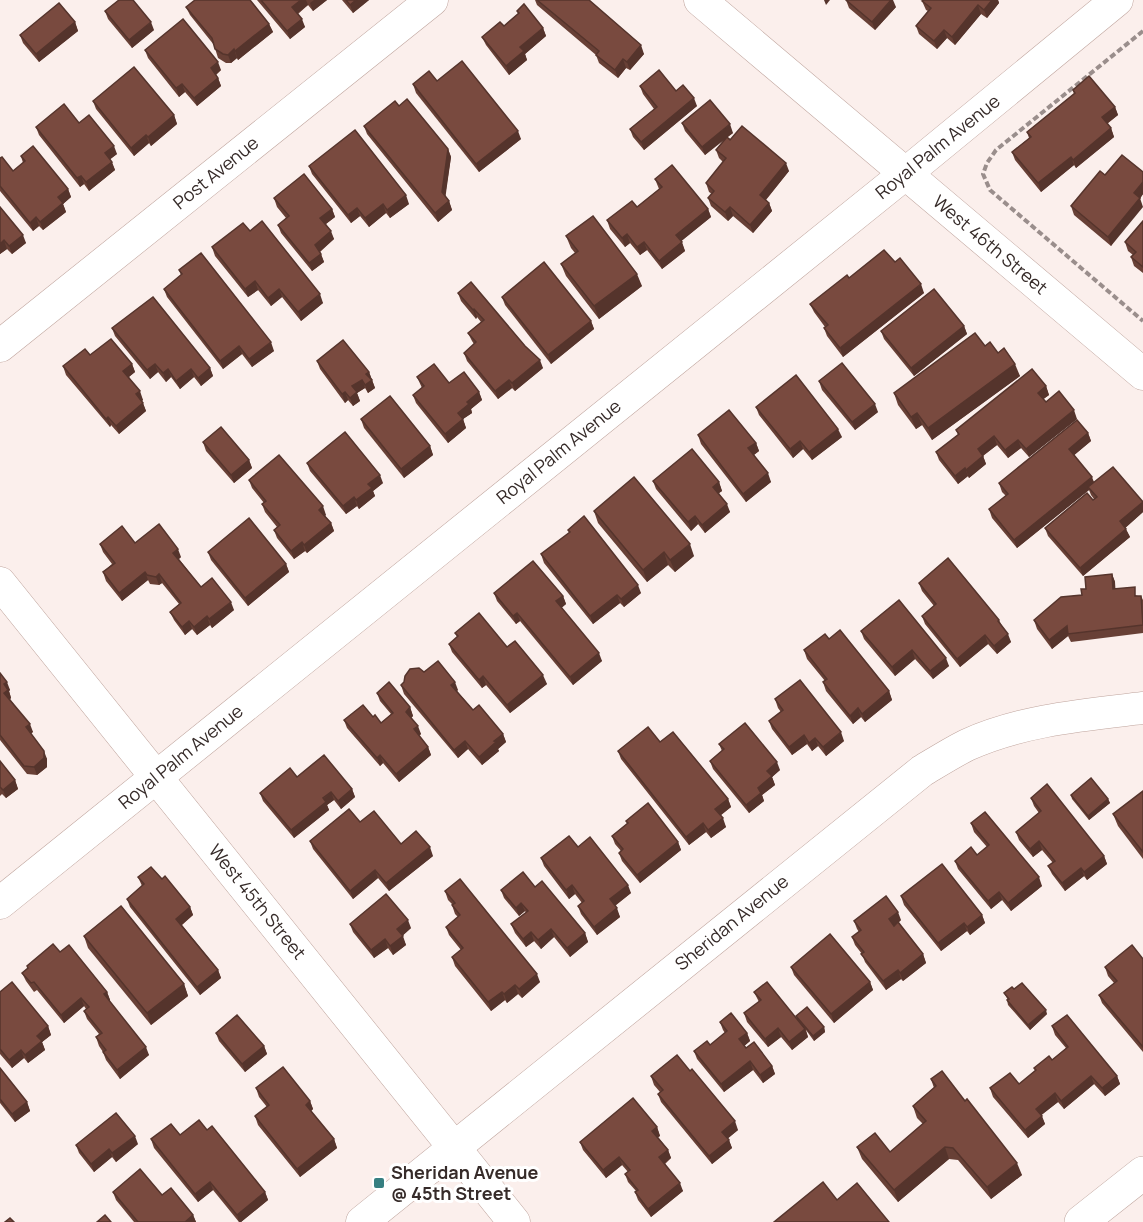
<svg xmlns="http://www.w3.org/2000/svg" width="1143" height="1222" font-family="Manrope,sans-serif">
<rect width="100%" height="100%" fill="#fbefec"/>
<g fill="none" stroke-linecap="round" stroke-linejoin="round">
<g stroke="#bfa49d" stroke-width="33">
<g id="street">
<path d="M700 0 1143 374"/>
<path d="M0 346 432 0"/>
<path d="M0 583 514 1222"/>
<path d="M0 903 905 174 1117 0"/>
<path d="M362 1222 922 771C937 762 951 753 967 745 1022 720 1084 715 1143 708"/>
</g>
</g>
<g stroke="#bfa49d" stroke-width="34">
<path id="secondary" d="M1081 1222 1143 1173"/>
</g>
<path stroke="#9a8e8c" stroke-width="4" stroke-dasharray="6 3" stroke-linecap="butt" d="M1143 31 996 150 987 163 983 174 990 190 1143 321"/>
<use href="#street" stroke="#fff" stroke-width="32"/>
<use href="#secondary" stroke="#fff" stroke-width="33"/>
</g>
<g fill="#684036">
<path d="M257 0H327L313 11 308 5 298 14 305 27 290 39Z"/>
<path d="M342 0H369L353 13Z"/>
<path d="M535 0H589L644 54 630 70 626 68 618 78 599 63 596 55 537 5Z"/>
<path d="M846 0 896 7 875 30 849 8Z"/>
<path d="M924 0H998L999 3 987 18 981 14 955 45 947 38 937 49 919 34 916 26 928 11 926 10 922 1Z"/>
<path d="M186 7 269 24 273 32 238 60 237 58 231 63H226L218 58 214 45 190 15Z"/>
<path d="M105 11 154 30 132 48 108 19Z"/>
<path d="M517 11 543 28 546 36 525 54 527 60 509 75 486 45 482 37 504 26 518 14Z"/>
<path d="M75 22 78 31 39 62 23 43 20 35Z"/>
<path d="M145 50 221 70 216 75 218 78 221 86 197 106 185 92 179 97 148 58Z"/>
<path d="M437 81 521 139 479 172 416 93 413 84Z"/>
<path d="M640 86 676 91 697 106 644 150 633 137 630 129 654 109 643 94Z"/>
<path d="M1073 90 1115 107 1118 115 1107 124 1111 128 1114 137 1076 168 1074 165 1041 192 1015 160 1012 152 1029 138 1027 132 1074 94Z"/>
<path d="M93 101 174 115 177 124 151 146 149 143 134 156 96 109Z"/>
<path d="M399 106 448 149 451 157 445 196 449 201 452 210 438 222 367 134 364 126Z"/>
<path d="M79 123 117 154 110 159 115 170 89 191 84 184 80 187 39 135 36 127Z"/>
<path d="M682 123 733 133 727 137 789 171 766 200 769 203 772 211 753 233 733 216 728 221 711 206 708 198 712 194 709 192 706 183 723 162 719 158 716 150 725 138 705 155 685 131Z"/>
<path d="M21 156 68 189 71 197 63 204 66 212 43 230 39 226 33 231 0 191V158L13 171 23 163Z"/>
<path d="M309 166 409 204 390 218 386 213 369 227 360 216 351 223 312 174Z"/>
<path d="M1105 175 1143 194 1111 246 1074 215 1071 206Z"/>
<path d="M655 179 708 209 711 217 681 241 685 251 662 269 647 250 640 255 630 243 625 247 610 229 607 220 637 207 659 189Z"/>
<path d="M274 198 332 209 335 217 326 224 334 239 320 252 324 262 312 271 281 233 278 225 286 218 277 207Z"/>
<path d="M0 207 26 243 12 254 7 249 0 254Z"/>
<path d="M1143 221V273L1134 266 1131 257 1133 255 1128 251 1125 242Z"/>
<path d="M250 231 323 303 301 321 282 297 271 306 258 290 248 297 215 256 212 247Z"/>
<path d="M566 236 642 286 599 319 566 276 561 264 575 253 571 248Z"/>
<path d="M895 262 924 293 843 357 827 336 824 328 825 327 814 312 810 304 849 278Z"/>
<path d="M179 270 274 351 252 367 242 354 223 369 167 297 164 289 181 275Z"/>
<path d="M458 293 543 368 515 391 512 388 498 399 467 361 464 353 474 344 472 341 468 333 481 322 477 317 476 319 461 301Z"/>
<path d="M502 297 591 321 594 329 551 364 505 305Z"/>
<path d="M964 326 967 334 914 376 884 339 881 331Z"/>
<path d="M112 328 210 368 213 376 201 386 194 377 180 389 171 377 166 382 158 372 150 379 115 336Z"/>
<path d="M985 346 998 353 1020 376 932 440 922 425 916 429 898 405 894 393Z"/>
<path d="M90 355 132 364 135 372 129 377 143 400 142 401 146 411 119 434 111 425 110 427 66 375 63 366Z"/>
<path d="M317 361 369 372 375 388 368 393 365 388 357 393 360 401 353 406 348 400 345 403 320 369Z"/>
<path d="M417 377 449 383 479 392 482 400 471 409 472 413 463 419 466 428 448 443 416 403 413 395 422 388Z"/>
<path d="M819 381 878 412 855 430 822 390Z"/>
<path d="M1046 386 1049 395 1043 399 1046 402 1077 419 1029 457 1021 448 1008 458 997 445 983 456 986 464 969 478 968 476 958 484 939 460 936 452 958 435 956 430Z"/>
<path d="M756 407 842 437 812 460 803 449 793 458 759 415Z"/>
<path d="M361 419 430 446 433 455 404 478 364 428Z"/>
<path d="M1088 433 1091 441 1074 455 1094 482 1143 501V512L1125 528 1130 537 1083 576 1048 536 1045 528 1094 499 1091 495 1089 490 1017 548 992 518 989 509 1006 496 1002 492 999 483Z"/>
<path d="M698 435 756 443 759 451 754 455 771 482 746 502 701 444Z"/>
<path d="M203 442 249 460 252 468 234 483 206 451Z"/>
<path d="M307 463 383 483 373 491 375 496 359 509 357 506 346 514 310 471Z"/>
<path d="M249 480 326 515 325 516 331 523 334 531 307 553 305 551 294 559 277 538 274 530 277 527 265 512 262 504 264 503 252 488Z"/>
<path d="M653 481 719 482 722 491 719 493 730 512 705 533 698 524 691 531 656 489Z"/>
<path d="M594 511 694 556 675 572 668 565 647 582 598 523Z"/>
<path d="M568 530 641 593 624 607 620 603 593 624 544 563 541 554 569 533Z"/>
<path d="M135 543 181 557 179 559 201 587 234 610 212 628 210 625 197 635 192 629 185 635 174 620 170 612 179 604 162 583 159 585 150 584 148 580 122 601 106 581 103 572 112 564 103 552 100 544Z"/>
<path d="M208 552 286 564 289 572 248 606 211 560Z"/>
<path d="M1112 574 1115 582V589L1138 596H1141L1143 600V633L1071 642 1068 636 1052 649 1037 629 1034 620 1082 595 1086 589Z"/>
<path d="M919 583 999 620 1002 626 1011 642 997 654 988 644 960 667 925 624 922 616 934 606 922 591Z"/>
<path d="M494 593 563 596 566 604 561 608 602 661 573 685 520 621 516 624 497 601Z"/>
<path d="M899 600 949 666 933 679 915 659 895 676 864 639 861 631Z"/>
<path d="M455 633 507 647 547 684 510 713 486 685 482 688 452 652 449 644 457 637Z"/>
<path d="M829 639 889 691 892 700 865 722 861 717 853 724 826 691 823 682 825 681 807 659 804 650Z"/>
<path d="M424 672 458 690 457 691 473 710 503 734 506 742 498 749 499 751 482 765 468 749 458 758 404 694 401 685Z"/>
<path d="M0 673 10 690 9 691 11 698 10 699 33 732 31 733 47 759V767L37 775 27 774 0 740Z"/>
<path d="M377 693 410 707 413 716 411 718 421 734 419 736 428 747 431 755 399 782 383 763 380 766 347 728 344 720 373 717 381 723 391 714 380 701Z"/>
<path d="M775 699 844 741 826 756 818 746 812 751 807 744 792 755 772 729 769 721 781 712 778 708Z"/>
<path d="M660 742 728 799 731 807 720 816 726 827 711 838 706 832 689 845 621 759 618 751Z"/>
<path d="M719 744 780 770 772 777 775 785 762 795 764 801 749 813 713 769 710 761 722 751Z"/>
<path d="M0 761 15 780 18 789 6 798 2 794 0 796Z"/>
<path d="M297 777 352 789 355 797 341 809 334 800 327 805 329 810 294 838 263 801 260 793Z"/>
<path d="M1143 791V859L1118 826 1113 814Z"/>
<path d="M1071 795 1108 799 1110 803 1089 820 1072 799Z"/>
<path d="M1031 798 1104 856 1107 864 1087 880 1084 876 1065 891 1052 874 1048 866 1053 863 1042 850 1033 857 1019 840 1016 832 1039 813 1034 806Z"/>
<path d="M626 821 678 842 681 850 640 883 622 861 619 853 621 851 615 844 612 836 627 824Z"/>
<path d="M360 822 401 844 433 856 389 891 378 878 353 899 313 849 310 841Z"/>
<path d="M971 823 1042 886 1011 911 1002 900 991 909 958 869 955 861 977 855 987 847 974 832Z"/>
<path d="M578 847 631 893 615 906 620 917 597 935 581 914 578 906 582 903 575 894 569 899 544 866 541 858Z"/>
<path d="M138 877 162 879 190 907 193 915 182 925 218 970 221 978 200 995 130 907 127 899 142 886Z"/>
<path d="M535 887 585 933 588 942 570 957 554 937 541 949 534 941 526 947 515 933 511 924 526 913 525 911 519 916 504 898 501 890Z"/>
<path d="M445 891 540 982 522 998 518 994 507 1003 505 1000 491 1011 455 966 452 957 461 950 449 935 446 927 458 917 455 914 452 905H453L448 900Z"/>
<path d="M901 896 982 915 985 923 970 935 967 931 941 951 904 905Z"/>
<path d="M901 920 898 923 923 954 926 963 903 981 901 979 886 990 865 962 862 954 855 945 852 937 859 932 857 929 854 921Z"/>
<path d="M350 924 411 928 402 936 406 945 393 955 388 948 374 958 353 932Z"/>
<path d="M84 936 184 984 188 996 151 1025 88 948Z"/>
<path d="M60 952 107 992 110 1000 109 1001 149 1055 120 1079 106 1060 103 1052 99 1046 96 1037 99 1034 87 1019 84 1011 86 1009 84 1006 64 1023 37 990 34 992 26 981 22 973 28 969 27 966Z"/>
<path d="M1143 959V1052L1102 1003 1099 995 1114 983 1108 976 1105 967Z"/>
<path d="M791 967 870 982 873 990 834 1023 794 975Z"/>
<path d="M0 992 48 1026 51 1035 42 1042 45 1050 28 1063 24 1058 12 1068 0 1054Z"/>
<path d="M754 992 797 1019 796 1016 824 1027 825 1032 814 1041 806 1030 808 1037 792 1050 781 1037 768 1047 747 1022 744 1013 759 1002Z"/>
<path d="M1004 993 1047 1014 1030 1030 1008 1005 1007 1000H1008Z"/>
<path d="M720 1022 747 1033 750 1041 744 1046 746 1048 772 1066 775 1074 763 1083 753 1070 724 1092 697 1059 694 1051 710 1045 725 1033 723 1030Z"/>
<path d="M1052 1026 1117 1076 1120 1084 1105 1096 1094 1084 1064 1109 1058 1102 1041 1115 1045 1124 1028 1138 993 1097 990 1088 1019 1084 1035 1071 1034 1068 1052 1060 1066 1048 1055 1035Z"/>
<path d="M216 1033 264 1046 267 1054 245 1072 219 1041Z"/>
<path d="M0 1068 27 1102 30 1111 15 1122 0 1103Z"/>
<path d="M651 1076 738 1130 728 1138 732 1148 712 1164 661 1102 658 1094 660 1092 654 1085Z"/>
<path d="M931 1079 1022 1175 991 1199 958 1160 949 1159 898 1202 862 1159 857 1147 890 1152 923 1124 917 1118 913 1106 934 1088Z"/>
<path d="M256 1088 310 1101 313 1109 311 1111 334 1139 337 1148 300 1177 258 1125 255 1116 267 1107 259 1097Z"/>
<path d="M657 1127 660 1136 658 1137 668 1150 671 1158 665 1164 683 1191 651 1217 638 1200 635 1192 636 1191 628 1182 625 1174 628 1172 622 1165 606 1178 583 1150 580 1142Z"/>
<path d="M207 1130 265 1192 268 1200 241 1222H239L213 1190 198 1202 154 1148 151 1139 180 1135Z"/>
<path d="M138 1144 116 1162 112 1157 94 1172 79 1153 76 1145Z"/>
<path d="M113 1192 162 1195 193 1215 196 1222H134L116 1200Z"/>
</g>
<g fill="#55342c">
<path d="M301 0H306L308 5 295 15 292 7Z"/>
<path d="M314 0H327L313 11 310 3Z"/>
<path d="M356 0H369L353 13 350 5Z"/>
<path d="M824 0H830L826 5Z"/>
<path d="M891 0H893L896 7 875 30 872 22Z"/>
<path d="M992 0H998L999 3 987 18 984 10Z"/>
<path d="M978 5 981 14 955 45 952 37Z"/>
<path d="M302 19 305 27 290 39 287 31Z"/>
<path d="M75 22 78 31 39 62 36 54Z"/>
<path d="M151 22 154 30 132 48 129 40Z"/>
<path d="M269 24 273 32 238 60 235 51Z"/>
<path d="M543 28 546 36 525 54 527 60 509 75 506 66 520 47Z"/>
<path d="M944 30 947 38 937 49 934 41Z"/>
<path d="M641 45 644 54 630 70 627 62Z"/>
<path d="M234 49 237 58 231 63 228 55Z"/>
<path d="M623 59 626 68 618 78 615 70Z"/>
<path d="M218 62 221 70 214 76 211 68Z"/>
<path d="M218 78 221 86 197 106 194 98Z"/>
<path d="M182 84 185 92 179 97 176 88Z"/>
<path d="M694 98 697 106 644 150 641 142Z"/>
<path d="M1115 107 1118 115 1105 125 1102 117Z"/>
<path d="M174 115 177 124 151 146 148 137Z"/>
<path d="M730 124 733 133 705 155 702 147Z"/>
<path d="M1111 128 1114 137 1076 168 1073 160Z"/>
<path d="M518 131 521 139 479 172 476 164Z"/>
<path d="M146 135 149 143 134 156 131 148Z"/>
<path d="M114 146 117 154 108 161 105 153Z"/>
<path d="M448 149 451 157 445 200 442 192Z"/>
<path d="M1071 157 1074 165 1041 192 1038 183Z"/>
<path d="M112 162 115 170 89 191 86 182Z"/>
<path d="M786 163 789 171 763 203 760 195Z"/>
<path d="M81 176 84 184 80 187 77 178Z"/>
<path d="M1143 182V194L1137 202 1134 193Z"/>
<path d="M68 189 71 197 63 204 66 212 43 230 40 222 58 197Z"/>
<path d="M406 195 409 204 390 218 387 210Z"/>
<path d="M1140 198 1143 207 1111 246 1108 237Z"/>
<path d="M449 201 452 210 438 222 435 213Z"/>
<path d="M769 203 772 211 753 233 750 225Z"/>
<path d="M383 204 386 213 369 227 365 218Z"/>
<path d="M730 207 733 216 728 221 725 212Z"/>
<path d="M357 208 360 216 351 223 348 215Z"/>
<path d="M332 209 335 217 323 226 320 218Z"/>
<path d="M708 209 711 217 679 243 676 235Z"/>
<path d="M36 217 39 226 33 231 30 223Z"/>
<path d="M331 231 334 239 318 253 315 245Z"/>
<path d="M627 234 630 243 625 247 622 238Z"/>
<path d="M23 235 26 243 12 254 9 246Z"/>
<path d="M4 240 7 249 0 254V244Z"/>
<path d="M644 242 647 250 640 255 637 247Z"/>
<path d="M682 242 685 251 662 269 659 261Z"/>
<path d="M321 254 324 262 312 271 309 263Z"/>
<path d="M637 274 642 286 599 319 594 306Z"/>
<path d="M255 281 258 290 248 297 245 289Z"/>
<path d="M921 284 924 293 843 357 840 348Z"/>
<path d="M279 289 282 297 271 306 268 298Z"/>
<path d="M320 294 323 303 301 321 298 312Z"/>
<path d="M474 309 477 317 476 319 473 310Z"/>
<path d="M591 321 594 329 551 364 548 355Z"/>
<path d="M964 326 967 334 914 376 911 368Z"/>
<path d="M271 342 274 351 252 367 249 359Z"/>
<path d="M239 346 242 354 223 369 220 361Z"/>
<path d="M540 360 543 368 515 391 512 383Z"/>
<path d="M132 364 135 372 126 379 123 371Z"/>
<path d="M155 364 158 372 150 379 147 370Z"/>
<path d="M1015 364 1020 376 932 440 928 428Z"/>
<path d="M210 368 213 376 201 386 198 378Z"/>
<path d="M168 369 171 377 166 382 163 373Z"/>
<path d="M191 369 194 377 180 389 176 381Z"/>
<path d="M369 372 375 388 368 393 365 385 366 374Z"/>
<path d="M362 380 365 388 357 393 360 401 353 406 350 398 352 386Z"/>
<path d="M509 380 512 388 498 399 495 391Z"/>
<path d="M1046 386 1049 395 1041 401 1038 393Z"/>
<path d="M140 391 143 400 139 403 136 394Z"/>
<path d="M345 392 348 400 345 403 342 394Z"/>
<path d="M479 392 482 400 471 409 472 413 463 419 466 428 448 443 445 434 467 402Z"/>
<path d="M143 403 146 411 119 434 116 426Z"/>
<path d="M875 404 878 412 855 430 852 422Z"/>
<path d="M1074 410 1077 419 1029 457 1026 449Z"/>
<path d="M917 413 922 425 916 429 911 417Z"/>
<path d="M108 417 111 425 110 427 106 419Z"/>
<path d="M838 429 842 437 812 460 809 452Z"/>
<path d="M1088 433 1091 441 1072 457 1069 449Z"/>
<path d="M994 436 997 445 981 457 978 449Z"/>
<path d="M1018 440 1021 448 1008 458 1005 450Z"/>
<path d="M800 441 803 449 793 458 790 449Z"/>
<path d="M756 443 759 451 751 457 748 448Z"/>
<path d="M430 446 433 455 404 478 401 469Z"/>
<path d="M983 456 986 464 969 478 966 470Z"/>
<path d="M249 460 252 468 234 483 231 475Z"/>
<path d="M965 468 968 476 958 484 955 476Z"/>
<path d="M768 473 771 482 746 502 743 494Z"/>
<path d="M380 475 383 483 373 491 375 496 359 509 356 500 368 484Z"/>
<path d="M1092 477 1095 485 1088 487 1089 490 1017 548 1014 540Z"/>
<path d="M719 482 722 491 716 495 713 487Z"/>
<path d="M354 497 357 506 346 514 343 506Z"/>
<path d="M1143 502V512L1123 530 1120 521Z"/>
<path d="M727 504 730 512 705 533 702 525Z"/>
<path d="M323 506 326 515 322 518 319 510Z"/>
<path d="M695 516 698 524 691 531 688 522Z"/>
<path d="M331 523 334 531 307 553 304 545Z"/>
<path d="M1126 529 1130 537 1083 576 1080 568Z"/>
<path d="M302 542 305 551 294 559 291 551Z"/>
<path d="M690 544 694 556 675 572 670 560Z"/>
<path d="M178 549 181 557 176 561 173 553Z"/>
<path d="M664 552 668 565 647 582 643 570Z"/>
<path d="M286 564 289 572 248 606 245 598Z"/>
<path d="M145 572 148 580 122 601 119 593Z"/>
<path d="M159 574 162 583 159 585 156 577Z"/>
<path d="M1112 574 1115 582 1116 598 1113 589Z"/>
<path d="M638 585 641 593 624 607 621 599Z"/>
<path d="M617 595 620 603 593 624 590 616Z"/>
<path d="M563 596 566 604 559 610 556 601Z"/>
<path d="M231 602 234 610 212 628 209 619Z"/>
<path d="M517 613 520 621 516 624 513 616Z"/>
<path d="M207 616 210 625 197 635 194 627Z"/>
<path d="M189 621 192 629 185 635 182 627Z"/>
<path d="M1067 626 1068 636 1052 649 1049 640Z"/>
<path d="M1008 634 1011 642 997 654 994 646Z"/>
<path d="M985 635 988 644 960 667 957 659Z"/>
<path d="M912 650 915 659 895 676 892 667Z"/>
<path d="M599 653 602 661 573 685 570 677Z"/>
<path d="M946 658 949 666 933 679 930 671Z"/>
<path d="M543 675 547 684 510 713 507 705Z"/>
<path d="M483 676 486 685 482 688 479 680Z"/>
<path d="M7 682 10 690 9 691 11 698 8 701 4 693V684Z"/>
<path d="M455 682 458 690 454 693 451 685Z"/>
<path d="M889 691 892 700 865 722 862 714Z"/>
<path d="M410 707 413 716 409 720 406 712Z"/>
<path d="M858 708 861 717 853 724 850 716Z"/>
<path d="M30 724 33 732 29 735 26 727Z"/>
<path d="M418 726 421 734 417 737 414 729Z"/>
<path d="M841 732 844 741 826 756 823 747Z"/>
<path d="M503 734 506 742 498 749 499 751 482 765 479 757 494 741Z"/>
<path d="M804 735 807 744 792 755 789 747Z"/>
<path d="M815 738 818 746 812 751 809 743Z"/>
<path d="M465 741 468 749 458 758 454 750Z"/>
<path d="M428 747 431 755 399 782 396 774Z"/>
<path d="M44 751 47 759V767L37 775 34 767Z"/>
<path d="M380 755 383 763 380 766 377 758Z"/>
<path d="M777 762 780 770 772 777 775 785 762 795 764 801 749 813 746 805 758 788 767 771Z"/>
<path d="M15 780 18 789 6 798 3 790Z"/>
<path d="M352 789 355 797 341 809 338 801Z"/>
<path d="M331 792 334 800 327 805 329 810 294 838 291 830Z"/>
<path d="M728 799 731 807 718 817 715 809Z"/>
<path d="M1108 799 1110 803 1089 820 1088 816Z"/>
<path d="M723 818 726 827 711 838 708 830Z"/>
<path d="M703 823 706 832 689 845 686 837Z"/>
<path d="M1039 841 1042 850 1033 857 1030 849Z"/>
<path d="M678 842 681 850 640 883 637 875Z"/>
<path d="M430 847 433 856 389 891 386 883Z"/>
<path d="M1104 856 1107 864 1087 880 1084 872Z"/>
<path d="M1081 868 1084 876 1065 891 1062 883Z"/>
<path d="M375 870 378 878 353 899 350 891Z"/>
<path d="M1039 877 1042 886 1011 911 1008 903Z"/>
<path d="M572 885 575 894 569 899 566 890Z"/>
<path d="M628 885 631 893 613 907 610 899Z"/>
<path d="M999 892 1002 900 991 909 988 901Z"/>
<path d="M521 903 525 911 519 916 516 908Z"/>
<path d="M190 907 193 915 179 927 176 919Z"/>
<path d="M617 908 620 917 597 935 594 927Z"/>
<path d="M898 912 901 920 892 928 889 919Z"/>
<path d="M982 915 985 923 970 935 967 927Z"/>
<path d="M408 920 411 928 400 938 397 929Z"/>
<path d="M964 923 967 931 941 951 938 943Z"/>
<path d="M551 929 554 937 541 949 538 940Z"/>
<path d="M531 932 534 941 526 947 523 939Z"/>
<path d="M585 933 588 942 570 957 567 948Z"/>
<path d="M403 936 406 945 393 955 390 946Z"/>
<path d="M385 939 388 948 374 958 371 950Z"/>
<path d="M923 954 926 963 903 981 900 973Z"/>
<path d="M218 970 221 978 200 995 197 987Z"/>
<path d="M898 970 901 979 886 990 883 981Z"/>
<path d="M537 974 540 982 522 998 519 989Z"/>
<path d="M870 982 873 990 834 1023 831 1014Z"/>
<path d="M184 984 188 996 151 1025 147 1013Z"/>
<path d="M515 985 518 994 507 1003 504 994Z"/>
<path d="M107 992 110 1000 107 1003 104 994Z"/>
<path d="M502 992 505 1000 491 1011 488 1002Z"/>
<path d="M81 998 84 1006 64 1023 61 1015Z"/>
<path d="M1046 1010 1047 1014 1030 1030 1028 1025Z"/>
<path d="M48 1026 51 1035 42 1042 45 1050 28 1063 25 1055 37 1036Z"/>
<path d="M824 1027 825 1032 814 1041 813 1036Z"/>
<path d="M778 1028 781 1037 768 1047 765 1039Z"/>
<path d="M805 1029 808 1037 792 1050 789 1042Z"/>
<path d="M747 1033 750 1041 742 1048 739 1039Z"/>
<path d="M264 1046 267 1054 245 1072 242 1064Z"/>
<path d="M146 1047 149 1055 120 1079 117 1070Z"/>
<path d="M21 1050 24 1058 12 1068 9 1060Z"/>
<path d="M750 1061 753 1070 724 1092 721 1084Z"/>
<path d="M772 1066 775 1074 763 1083 760 1075Z"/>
<path d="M1091 1076 1094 1084 1064 1109 1061 1101Z"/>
<path d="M1117 1076 1120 1084 1105 1096 1102 1088Z"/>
<path d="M1055 1093 1058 1102 1039 1117 1036 1109Z"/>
<path d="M310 1101 313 1109 309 1113 306 1105Z"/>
<path d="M27 1102 30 1111 15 1122 12 1114Z"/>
<path d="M1042 1116 1045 1124 1028 1138 1025 1130Z"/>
<path d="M735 1121 738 1130 726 1140 722 1132Z"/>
<path d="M657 1127 660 1136 655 1139 652 1131Z"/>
<path d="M135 1136 138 1144 116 1162 112 1153Z"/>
<path d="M334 1139 337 1148 300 1177 297 1169Z"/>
<path d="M729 1140 732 1148 712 1164 709 1156Z"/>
<path d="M945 1147 949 1159 898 1202 894 1190Z"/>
<path d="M109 1149 112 1157 94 1172 91 1164Z"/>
<path d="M668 1150 671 1158 662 1165 659 1157Z"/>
<path d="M619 1157 622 1165 606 1178 603 1170Z"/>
<path d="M1017 1163 1022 1175 991 1199 987 1187Z"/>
<path d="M210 1182 213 1190 198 1202 195 1194Z"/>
<path d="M680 1183 683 1191 651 1217 648 1209Z"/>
<path d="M265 1192 268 1200 241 1222H239L237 1215Z"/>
<path d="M193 1215 196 1222H185Z"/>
</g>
<g fill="#794a3f" stroke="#55342c" stroke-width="1.5">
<path d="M119 0H133L151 22 129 40 105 11Z"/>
<path d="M195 0H250L269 24 235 51 234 49 228 55 223 54 215 49 212 38 186 7Z"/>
<path d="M261 0H301L292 7 302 19 287 31Z"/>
<path d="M346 0H356L350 5Z"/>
<path d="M537 0H589L641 45 627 62 623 59 615 70 596 55 599 51Z"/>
<path d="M846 0H891L872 22Z"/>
<path d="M924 0H992L984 10 978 5 952 37 944 30 934 41 916 26 931 8 922 1Z"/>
<path d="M59 3 75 22 36 54 20 35Z"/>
<path d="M524 4 543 28 520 47 524 51 506 66 482 37 500 22 504 26 519 13 517 11Z"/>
<path d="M183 19 218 62 211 68 218 78 194 98 182 84 176 88 145 50Z"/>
<path d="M462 61 518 131 476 164 413 84 429 71 437 81Z"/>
<path d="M134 67 174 115 148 137 146 135 131 148 93 101Z"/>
<path d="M659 70 676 91 683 85 694 98 641 142 630 129 657 107 640 86Z"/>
<path d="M1089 76 1115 107 1102 117 1111 128 1073 160 1071 157 1038 183 1012 152 1031 137 1027 132 1075 93 1073 90Z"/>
<path d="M407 99 448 149 442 192 449 201 435 213 364 126 395 101 399 106Z"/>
<path d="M710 100 730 124 702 147 682 123Z"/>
<path d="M64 104 79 123 89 115 114 146 105 153 112 162 86 182 81 176 77 178 36 127Z"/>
<path d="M742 126 786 163 760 195 769 203 750 225 730 207 725 212 708 198 714 191 706 183 726 158 716 150 727 137 730 140Z"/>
<path d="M355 130 406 195 387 210 383 204 365 218 357 208 348 215 309 166Z"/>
<path d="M33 146 68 189 58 197 63 203 40 222 36 217 30 223 0 186V158L2 157 13 171 25 161 21 156Z"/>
<path d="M1122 155 1143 172V182L1134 193 1140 198 1108 237 1071 206 1100 171 1105 175Z"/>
<path d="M672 165 708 209 676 235 682 242 659 261 644 242 637 247 627 234 622 238 607 220 632 201 637 207 662 187 655 179Z"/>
<path d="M304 174 332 209 320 218 331 231 315 245 321 254 309 263 278 225 289 216 274 198Z"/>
<path d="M0 207 23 235 9 246 4 240 0 244Z"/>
<path d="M593 216 637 274 594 306 561 264 578 251 566 236Z"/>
<path d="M262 221 320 294 298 312 279 289 268 298 255 281 245 289 212 247 243 223 250 231Z"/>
<path d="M1143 221V267L1131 257 1136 252 1125 242Z"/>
<path d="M884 250 895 262 900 258 921 284 840 348 824 328 828 325 810 304 847 275 849 278Z"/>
<path d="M201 253 271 342 249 359 239 346 220 361 164 289 182 274 179 270Z"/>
<path d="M544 262 591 321 548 355 502 297Z"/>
<path d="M471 282 525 346 540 360 512 383 509 380 495 391 464 353 476 342 468 333 484 320 474 309 473 310 458 293Z"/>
<path d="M934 289 964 326 911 368 881 331Z"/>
<path d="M153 297 210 368 198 378 191 369 176 381 168 369 163 373 155 364 147 370 112 328Z"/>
<path d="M975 333 985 346 990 342 998 353 1004 348 1015 364 928 428 917 413 911 417 894 393Z"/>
<path d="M111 339 132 364 123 371 140 391 136 394 143 403 116 426 108 417 106 419 63 366 85 349 90 355Z"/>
<path d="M343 340 369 372 366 374 372 380 365 385 362 380 352 386 357 392 350 398 345 392 342 394 317 361Z"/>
<path d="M842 363 875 404 852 422 819 381Z"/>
<path d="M434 364 449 383 464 372 479 392 467 402 469 404 458 413 463 419 445 434 413 395 424 386 417 377Z"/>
<path d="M1032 369 1046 386 1038 393 1046 402 1059 391 1074 410 1026 449 1018 440 1005 450 994 436 978 449 983 456 966 470 965 468 955 476 936 452 959 434 956 430Z"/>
<path d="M796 375 838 429 809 452 800 441 790 449 756 407Z"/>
<path d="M390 396 430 446 401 469 361 419Z"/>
<path d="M729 410 756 443 748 448 768 473 743 494 698 435Z"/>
<path d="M1077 420 1088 433 1069 449 1092 477 1014 540 989 509 1008 494 999 483Z"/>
<path d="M221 427 249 460 231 475 203 442Z"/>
<path d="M345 432 380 475 368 484 372 488 356 500 354 497 343 506 307 463Z"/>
<path d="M692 449 719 482 713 487 727 504 702 525 695 516 688 522 653 481Z"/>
<path d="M279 455 323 506 319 510 331 523 304 545 302 542 291 551 274 530 280 525 262 504 266 501 249 480Z"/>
<path d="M1113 467 1143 502 1120 521 1126 529 1080 568 1045 528 1087 493 1093 500 1097 497 1088 487Z"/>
<path d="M634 477 690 544 670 560 664 552 643 570 594 511Z"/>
<path d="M584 516 638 585 621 599 617 595 590 616 541 554 570 532 568 530Z"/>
<path d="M249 518 286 564 245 598 208 552Z"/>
<path d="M159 524 178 549 173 553 201 587 212 578 231 602 209 619 207 616 194 627 189 621 182 627 170 612 181 603 159 574 156 577 147 575 145 572 119 593 103 572 115 563 100 544 122 526 135 543Z"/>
<path d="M948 558 999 620 998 621 1008 634 994 646 985 635 957 659 922 616 936 604 919 583Z"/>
<path d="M533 561 563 596 556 601 599 653 570 677 517 613 513 616 494 593Z"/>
<path d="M1112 574 1113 589 1135 587V596H1141L1143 625 1068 634 1067 626 1049 640 1034 620 1061 597 1082 595 1081 589H1086L1085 577Z"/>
<path d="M899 600 946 658 930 671 912 650 892 667 861 631Z"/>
<path d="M479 613 507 647 515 641 543 675 507 705 483 676 479 680 449 644 458 636 455 633Z"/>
<path d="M840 630 889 691 862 714 858 708 850 716 823 682 827 679 804 650 825 634 829 639Z"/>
<path d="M438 661 455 682 451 685 473 710 479 705 503 734 494 741 496 742 479 757 465 741 454 750 401 685 404 682 405 676 410 669 419 668 424 672Z"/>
<path d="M0 673 7 682 4 684 8 690 4 693 30 724 26 727 44 751V758L34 767 24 766 0 735Z"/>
<path d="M800 680 841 732 823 747 815 738 809 743 804 735 789 747 769 721 783 710 775 699Z"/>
<path d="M389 682 410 707 406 712 418 726 414 729 428 747 396 774 380 755 377 758 344 720 363 705 373 717 375 715 381 723 393 713 377 693Z"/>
<path d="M745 723 777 762 767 771 772 776 758 788 761 793 746 805 710 761 724 749 719 744Z"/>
<path d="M648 727 660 742 673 732 728 799 715 809 723 818 708 830 703 823 686 837 618 751Z"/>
<path d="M324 755 352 789 338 801 331 792 323 798 326 802 291 830 260 793 290 768 297 777Z"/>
<path d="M0 761 15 780 3 790 0 787Z"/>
<path d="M1091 778 1108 799 1088 816 1071 795Z"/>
<path d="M1047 784 1104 856 1084 872 1081 868 1062 883 1048 866 1055 861 1039 841 1030 849 1016 832 1041 811 1031 798Z"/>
<path d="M1143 791V852L1113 814Z"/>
<path d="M648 803 678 842 637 875 619 853 623 849 612 836 628 823 626 821Z"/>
<path d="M349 809 360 822 374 811 401 844 416 831 430 847 386 883 375 870 350 891 310 841Z"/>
<path d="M985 812 1039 877 1008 903 999 892 988 901 955 861 971 847 977 855 989 845 971 823Z"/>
<path d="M569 836 578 847 590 837 628 885 610 899 617 908 594 927 578 906 584 901 572 885 566 890 541 858Z"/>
<path d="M942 864 982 915 967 927 964 923 938 943 901 896Z"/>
<path d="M151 867 162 879 165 876 190 907 176 919 218 970 197 987 127 899 144 884 138 877Z"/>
<path d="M523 872 535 887 542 881 585 933 567 948 551 929 538 940 531 932 523 939 511 924 528 911 521 903 516 908 501 890Z"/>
<path d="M460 879 537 974 519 989 515 985 504 994 502 992 488 1002 452 957 463 948 446 927 460 915 452 905 455 903 445 891Z"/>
<path d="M386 894 408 920 397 929 403 936 390 946 385 939 371 950 350 924Z"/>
<path d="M886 896 898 912 889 919 894 926 898 922 923 954 900 973 898 970 883 981 861 954 864 952 852 937 861 930 854 921Z"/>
<path d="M121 906 184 984 147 1013 84 936Z"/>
<path d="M830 934 870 982 831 1014 791 967Z"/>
<path d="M53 944 60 952 69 945 107 992 104 994 146 1047 117 1070 103 1052 106 1050 96 1037 102 1033 84 1011 89 1007 81 998 61 1015 34 982 31 983 22 973 28 968 27 966Z"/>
<path d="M1132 945 1143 959V1047L1099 995 1117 981 1105 967Z"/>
<path d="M12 982 48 1026 37 1036 42 1041 25 1055 21 1050 9 1060 0 1049V992Z"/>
<path d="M767 982 805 1029 789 1042 778 1028 765 1039 744 1013 761 1000 754 992Z"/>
<path d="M1022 983 1046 1010 1028 1025 1007 1000 1009 999 1004 993 1012 987 1014 989Z"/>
<path d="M807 1007 824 1027 813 1036 796 1016Z"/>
<path d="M731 1013 747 1033 739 1039 746 1048 754 1042 772 1066 760 1075 750 1061 721 1084 694 1051 707 1041 710 1045 727 1031 720 1022Z"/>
<path d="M237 1015 264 1046 242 1064 216 1033Z"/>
<path d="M1067 1015 1117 1076 1102 1088 1091 1076 1061 1101 1055 1093 1036 1109 1042 1116 1025 1130 990 1088 1010 1073 1019 1084 1036 1070 1034 1068 1049 1056 1052 1060 1068 1047 1052 1026Z"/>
<path d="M677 1055 690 1071 692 1069 735 1121 722 1132 729 1140 709 1156 658 1094 663 1090 651 1076Z"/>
<path d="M283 1067 310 1101 306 1105 334 1139 297 1169 255 1116 269 1105 256 1088Z"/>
<path d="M0 1068 27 1102 12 1114 0 1099Z"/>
<path d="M942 1071 965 1101 967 1099 1017 1163 987 1187 953 1148 945 1147 894 1190 857 1147 875 1133 890 1152 926 1121 913 1106 936 1086 931 1079Z"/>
<path d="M633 1098 657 1127 652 1131 668 1150 659 1157 680 1183 648 1209 635 1192 638 1190 625 1174 630 1170 619 1157 603 1170 580 1142Z"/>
<path d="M116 1113 135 1136 112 1153 109 1149 91 1164 76 1145Z"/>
<path d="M199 1120 207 1130 212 1126 265 1192 237 1215 210 1182 195 1194 151 1139 171 1124 180 1135Z"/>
<path d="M140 1169 162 1195 171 1188 193 1215 185 1222H138L113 1192Z"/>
<path d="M823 1182 837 1200 857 1183 889 1222H774Z"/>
<path d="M105 1215 111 1222H97Z"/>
<path d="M10 1218 14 1222H5Z"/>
</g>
<rect fill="#367f81" stroke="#fff" stroke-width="2" x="373" y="1177" width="12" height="12" rx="3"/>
<g text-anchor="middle" stroke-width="6" stroke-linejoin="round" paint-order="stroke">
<g font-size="18" fill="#362b29" stroke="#fff">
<text transform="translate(938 147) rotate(-39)" y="6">Royal Palm Avenue</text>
<text transform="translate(216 173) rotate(-39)" y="6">Post Avenue</text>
<text transform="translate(990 245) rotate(40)" y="6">West 46th Street</text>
<text transform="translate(559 452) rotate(-39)" y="6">Royal Palm Avenue</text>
<text transform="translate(181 757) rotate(-39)" y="6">Royal Palm Avenue</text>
<text transform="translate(257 902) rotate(51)" y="6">West 45th Street</text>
<text transform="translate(732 923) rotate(-39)" y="6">Sheridan Avenue</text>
</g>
<g font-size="18" font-weight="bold" fill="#362b29" stroke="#fff" text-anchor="start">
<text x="391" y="1179">Sheridan Avenue<tspan x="391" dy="21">@ 45th Street</tspan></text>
</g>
</g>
</svg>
